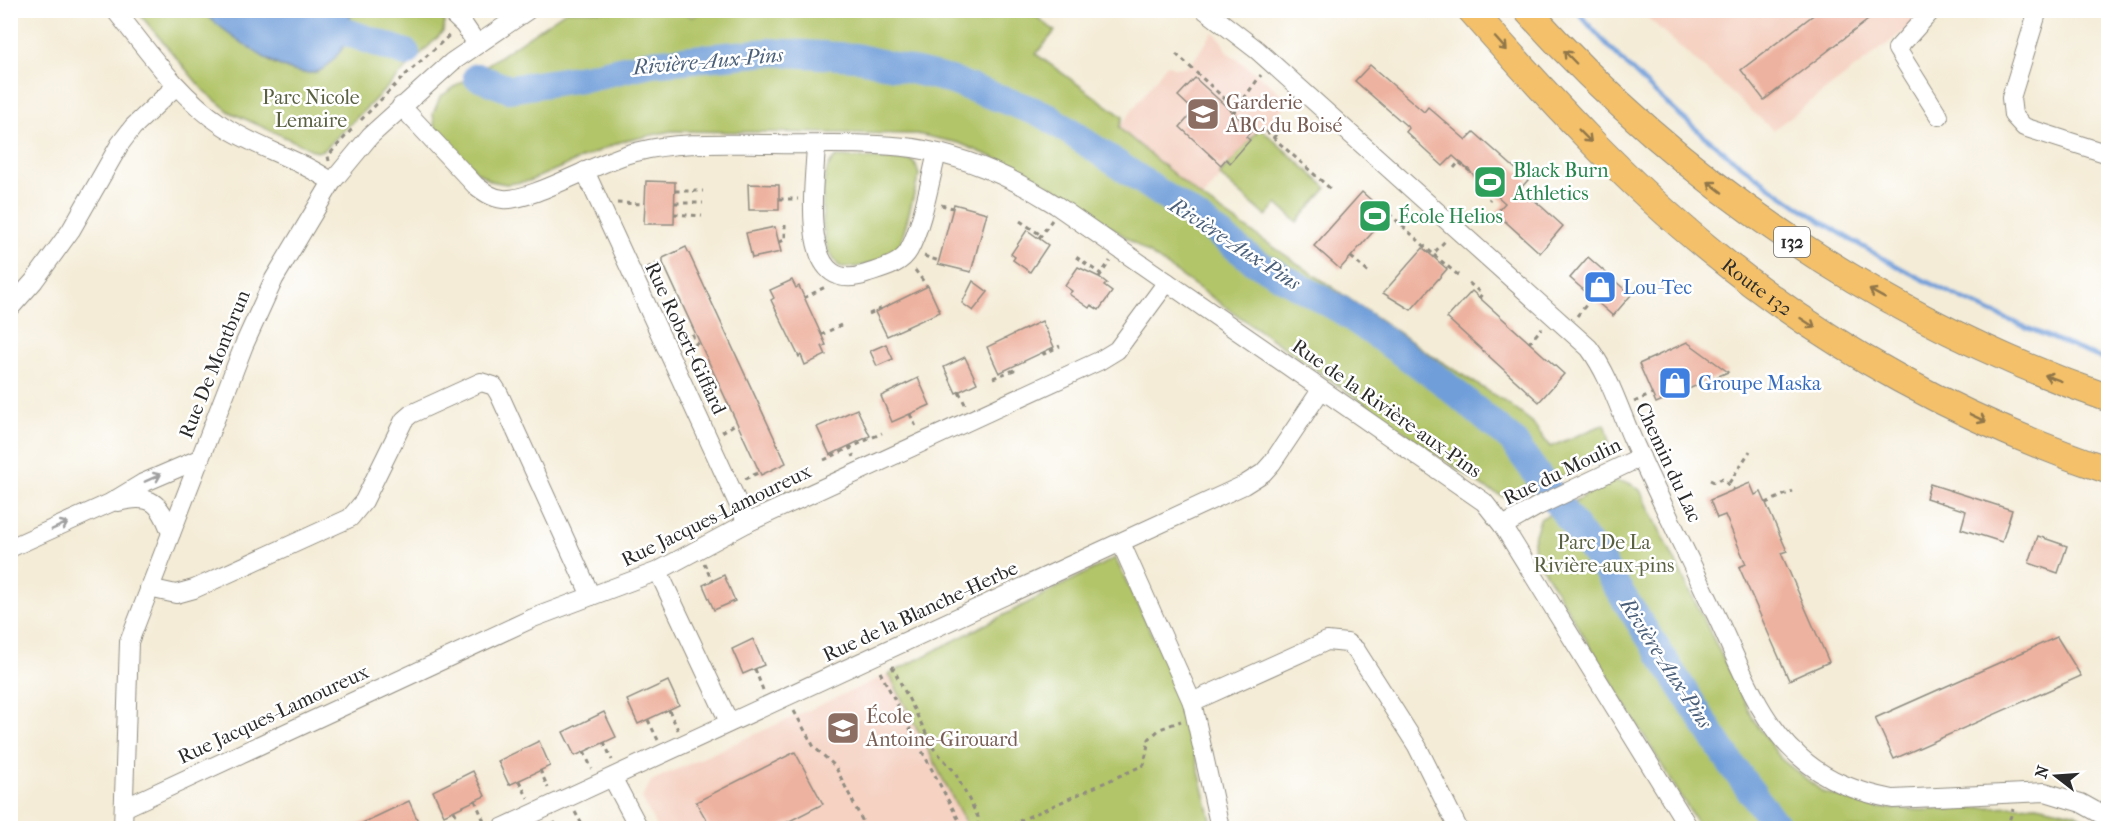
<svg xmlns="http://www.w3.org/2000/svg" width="2119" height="839" font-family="'IM FELL French Canon',serif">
<rect width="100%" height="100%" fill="#fff"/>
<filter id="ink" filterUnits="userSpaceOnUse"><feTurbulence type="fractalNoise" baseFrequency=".0167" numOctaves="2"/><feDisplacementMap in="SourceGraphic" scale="12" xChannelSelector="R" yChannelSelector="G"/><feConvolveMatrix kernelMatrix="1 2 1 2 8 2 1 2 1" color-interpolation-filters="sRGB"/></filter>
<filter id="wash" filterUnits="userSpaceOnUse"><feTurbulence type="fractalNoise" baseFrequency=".008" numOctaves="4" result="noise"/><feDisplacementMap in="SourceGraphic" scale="24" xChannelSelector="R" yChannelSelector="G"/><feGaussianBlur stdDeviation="1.35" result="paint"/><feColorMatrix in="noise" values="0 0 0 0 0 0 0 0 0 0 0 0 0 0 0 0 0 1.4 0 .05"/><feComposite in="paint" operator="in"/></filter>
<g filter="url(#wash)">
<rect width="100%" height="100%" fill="#f4ecd7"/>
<g fill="#f5d2c2">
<path d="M1640 11H1931L1773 130Z"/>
<path d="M1213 32 1220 38 1227 52 1265 80 1289 101 1202 198 1119 128 1167 64 1175 68 1186 67 1193 61Z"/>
<path d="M889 674 968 828H657L642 798 651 781Z"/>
</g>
<g fill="#b2c569" stroke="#6e784a" stroke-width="1.5">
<path d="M703 10 1029 11 1055 31 1036 54 1123 117 1119 128 1202 198 1434 357 1507 403 1532 422 1550 447 1605 424C1610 438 1612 445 1604 458L1516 496 1504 497 1485 488 1094 215 1026 171 959 143 917 134 671 131 620 142 529 181 506 184 491 181 477 172 435 128 433 114 440 97 566 11H681L692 17Z"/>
<path d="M137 11H200L275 65 351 17 350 11H433L445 22 443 32 325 149 317 152 230 112 204 91Z"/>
<path d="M1260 128 1327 188 1297 222 1277 204 1266 216 1219 175Z"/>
<path d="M837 157 910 160 915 163 919 175 901 243C891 259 858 271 839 266 834 260 829 254 827 246 821 228 818 166 837 157Z"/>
<path d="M1613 481 1629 483 1640 490 1753 719 1781 759 1823 792 1878 808 1923 810 2037 805 2074 813 2101 828H1700L1534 554 1533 541 1540 519Z"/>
<path d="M1115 558 1179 690 1213 828H968L889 674Z"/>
</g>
<path fill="#709ed9" stroke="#4e6482" stroke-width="1.5" d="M349 10C352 21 346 47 338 54 334 59 327 67 321 70 289 87 225 29 200 11Z"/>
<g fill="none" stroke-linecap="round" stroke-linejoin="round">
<path stroke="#709ed9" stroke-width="4.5" d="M1576 10C1662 111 1771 196 1886 260 1956 299 2031 330 2105 360"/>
<g stroke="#709ed9" stroke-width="28">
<path d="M298 10 315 21 406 53"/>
<path d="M477 77 509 89 589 77 651 63 769 52 856 57 947 79 1045 115 1199 219 1254 261 1341 310 1439 379 1512 440 1604 567 1733 767 1778 828"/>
</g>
</g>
<g id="blocks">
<g fill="#eeb3a0">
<path d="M1820 10H1881L1764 100 1741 70Z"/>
<path d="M1370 65 1424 112 1428 107 1466 140 1474 132 1528 180 1521 188 1563 226 1540 253 1496 213 1505 203 1453 156 1443 166 1406 132 1409 128 1355 81Z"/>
<path d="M1195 78 1252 130 1246 137 1250 140 1230 163 1226 159 1221 165 1180 127 1194 111 1178 96Z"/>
<path d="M646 181 675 182 674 224H644Z"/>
<path d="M748 184 779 185V210H749Z"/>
<path d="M1362 192 1388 215 1340 269 1314 246Z"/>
<path d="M954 204 987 213 971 272 938 264Z"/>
<path d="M775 227 781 252 752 258 746 233Z"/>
<path d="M1027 230 1048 245 1030 272 1013 260 1015 257 1011 254Z"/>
<path d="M686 247 786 463 761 475 663 263V258Z"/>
<path d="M1423 248 1447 269 1411 310 1383 293Z"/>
<path d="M1588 257 1631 295 1613 316 1570 278Z"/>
<path d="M1078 267 1099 277 1107 283 1104 286 1112 292 1099 310 1091 305 1089 308 1069 294 1072 291 1065 286Z"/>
<path d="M792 280 796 288 799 286 826 345 822 346 826 355 805 365 801 355 799 357 771 300 774 298 770 290Z"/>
<path d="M973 281 988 292 973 311 962 303Z"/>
<path d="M928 286 940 312 887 336 875 312Z"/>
<path d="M1472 291 1564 374 1539 402 1447 318Z"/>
<path d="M1042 321 1054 347 999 373 987 347Z"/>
<path d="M1687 342 1728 372 1656 403 1639 364Z"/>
<path d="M886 344 893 359 877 366 870 351Z"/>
<path d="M965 357 977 383 956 393 944 367Z"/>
<path d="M918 378 930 405 892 422 881 396Z"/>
<path d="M857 409 870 436 830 455 817 427Z"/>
<path d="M1750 483 1755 495 1761 492 1787 551 1781 553 1829 662 1789 680 1739 567 1746 564 1725 515 1717 518 1710 500Z"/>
<path d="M1930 484 2012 510 2002 542 1961 529 1966 511 1926 498Z"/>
<path d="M2038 536 2067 546 2058 573 2029 563Z"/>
<path d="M724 575 735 601 714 610 703 585Z"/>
<path d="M2057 637 2081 676 1894 759 1875 718Z"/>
<path d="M753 639 764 665 743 674 732 649Z"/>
<path d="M668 681 679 705 638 724 627 700Z"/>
<path d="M604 712 616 737 575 756 563 732Z"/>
<path d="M539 741 550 766 509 785 498 761Z"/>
<path d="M795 752 823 804 776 828H711L696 802Z"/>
<path d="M473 771 485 796 444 815 433 791Z"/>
<path d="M409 801 421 828H352Z"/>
</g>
</g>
</g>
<g filter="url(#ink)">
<use href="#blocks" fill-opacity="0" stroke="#908c81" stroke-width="1.5"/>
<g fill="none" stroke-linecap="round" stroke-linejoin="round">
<g stroke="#908c81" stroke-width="20">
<g id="minor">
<path d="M115 10C148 51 178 96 222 125 256 148 298 158 332 182"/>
<path d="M448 10 464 25 477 44"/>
<path d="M1205 10 1257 50 1589 348C1609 375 1619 408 1632 438 1659 498 1688 556 1716 615 1739 663 1758 720 1799 756 1826 781 1857 792 1893 799L2045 792 2081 803 2108 818"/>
<path d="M1932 10 1897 49 1939 116"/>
<path d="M2038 10 2011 98 2013 115 2024 127 2108 154"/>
<path d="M401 106 475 185C484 192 492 198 503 199 531 202 602 159 636 152 679 141 727 144 772 144 818 145 867 142 913 148 964 156 1012 177 1056 205L1484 502 1503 526 1689 828"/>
<path d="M816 145C815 182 796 298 866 274 881 269 901 265 909 250 922 226 930 181 937 153"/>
<path d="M585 171 747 523"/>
<path d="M10 308 34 281 71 230 120 144 133 127 176 86"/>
<path d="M118 502C152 493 160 503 171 533"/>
<path d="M1503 526 1538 506 1641 457"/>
<path d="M1121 543 1192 702 1220 828"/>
<path d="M10 548 110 503 143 483 199 459"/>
<path d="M658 571 729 722"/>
<path d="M149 588 176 594 194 589 350 518 364 501 404 420 411 414 481 382 494 386 499 394 591 596"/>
<path d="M1192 702 1327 641 1347 643 1356 650 1417 746 1458 828"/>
<path d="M613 779 639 828"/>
<path d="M124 808 533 618 658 571 747 523 1099 361 1117 350 1167 282"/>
<path d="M123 828 129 642 244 345 274 279 332 182 370 136 452 62 528 10"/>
<path d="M502 828 1244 485 1263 473 1272 463 1321 390"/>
</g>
</g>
<g stroke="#908c81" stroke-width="29">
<g id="highway">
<path id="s1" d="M1471 10C1547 96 1623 180 1712 252 1829 348 1965 422 2108 470"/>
<path d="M1527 10C1687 187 1883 319 2108 398"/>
</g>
</g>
<g stroke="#908c81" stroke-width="3" stroke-dasharray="4.5 4.5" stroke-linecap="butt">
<path d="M1260 10 1262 14"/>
<path d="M477 16 485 10"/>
<path d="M1176 54 1236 109"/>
<path d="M1233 113 1261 75"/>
<path d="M361 120 402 78 452 33"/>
<path d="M1266 131 1333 191"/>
<path d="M1273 138 1287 122"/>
<path d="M329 161 328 156 352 129"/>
<path d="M1454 168 1459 162 1495 193 1489 200"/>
<path d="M675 191H703"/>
<path d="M1495 193 1501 199"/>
<path d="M779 199H798"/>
<path d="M617 203 645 204"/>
<path d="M675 203H703"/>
<path d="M941 205 953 208"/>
<path d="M1382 210 1384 209 1433 254 1445 241"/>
<path d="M674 214 702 216"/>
<path d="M1020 221 1041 235"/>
<path d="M1039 238 1052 220"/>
<path d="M779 242 785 240V225"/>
<path d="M1434 255 1458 275"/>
<path d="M924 256 939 261"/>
<path d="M1076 257 1101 274"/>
<path d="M1351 257 1369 273"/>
<path d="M647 268 662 261"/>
<path d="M915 270 927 286"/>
<path d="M1099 277 1110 261"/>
<path d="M1469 283 1482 294 1479 298"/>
<path d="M804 298 827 286"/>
<path d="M666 308 681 301"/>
<path d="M869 314 885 307"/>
<path d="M1577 316 1592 298"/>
<path d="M692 334 696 344 700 342"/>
<path d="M821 335 841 325"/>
<path d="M1529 343 1542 328"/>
<path d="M1043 352 1044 354 1060 346"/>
<path d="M993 378 1014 370 1013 366"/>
<path d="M704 390 718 382"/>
<path d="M959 392 966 406"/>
<path d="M1634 402 1652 394"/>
<path d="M910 414 917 429"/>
<path d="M722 432 737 423"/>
<path d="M849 446 854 457"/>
<path d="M824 460 882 433"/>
<path d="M745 479 760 472"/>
<path d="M1710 480 1714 482 1722 479 1734 490"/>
<path d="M1729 483 1750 451"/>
<path d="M1766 503 1793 491"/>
<path d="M704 563 712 581"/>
<path d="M892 666 934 749 954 771 978 817V828"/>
<path d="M755 669 763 690"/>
<path d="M880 672 963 828"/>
<path d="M669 710 678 730"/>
<path d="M794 711 814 747 835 766 866 828"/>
<path d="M648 720 658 740"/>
<path d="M604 742 612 760"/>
<path d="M584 752 592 769"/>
<path d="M540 770 548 788"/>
<path d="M519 781 528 798"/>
<path d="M475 800 485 824"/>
<path d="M454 811 463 828"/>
<path d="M575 812 584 828"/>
<path d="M1019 821 1144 765 1149 739 1160 729 1181 721"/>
<path d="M554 822 557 828"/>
<path d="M1004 828 1019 821 1039 828"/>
<path d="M2007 828 2013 809"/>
</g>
<use href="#minor" stroke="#fff" stroke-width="18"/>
<use href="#highway" stroke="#f4c16a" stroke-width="27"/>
</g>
<defs><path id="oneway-shaft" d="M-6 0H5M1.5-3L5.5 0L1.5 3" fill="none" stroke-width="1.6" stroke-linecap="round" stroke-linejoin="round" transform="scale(1.5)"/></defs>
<g stroke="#90764a">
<use href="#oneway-shaft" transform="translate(1501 44) rotate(48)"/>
<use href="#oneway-shaft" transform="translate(1570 57) rotate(-134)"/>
<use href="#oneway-shaft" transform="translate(1585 136) rotate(45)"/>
<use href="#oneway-shaft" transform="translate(1715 187) rotate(-142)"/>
<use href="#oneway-shaft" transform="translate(1877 294) rotate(-151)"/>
<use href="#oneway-shaft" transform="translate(1808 323) rotate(33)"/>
<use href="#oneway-shaft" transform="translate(2053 378) rotate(-160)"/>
<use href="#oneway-shaft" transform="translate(1978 418) rotate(25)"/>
</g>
<g stroke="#a0a0a0">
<use href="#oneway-shaft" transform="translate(153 478) rotate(-24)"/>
<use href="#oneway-shaft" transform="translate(60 526) rotate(-24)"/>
</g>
</g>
<defs>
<g id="school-square" transform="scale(1.725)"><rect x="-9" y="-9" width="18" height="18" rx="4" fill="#8d6e63" stroke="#fff"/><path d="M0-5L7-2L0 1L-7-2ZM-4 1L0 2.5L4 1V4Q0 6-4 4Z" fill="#fff"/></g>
<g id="stadium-square" transform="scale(1.725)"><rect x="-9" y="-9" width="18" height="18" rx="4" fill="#2e9e5b" stroke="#fff"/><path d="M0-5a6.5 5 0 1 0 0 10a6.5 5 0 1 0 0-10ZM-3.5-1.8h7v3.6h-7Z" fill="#fff"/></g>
<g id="shop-square" transform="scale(1.725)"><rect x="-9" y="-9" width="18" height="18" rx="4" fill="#3f7fe0" stroke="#fff"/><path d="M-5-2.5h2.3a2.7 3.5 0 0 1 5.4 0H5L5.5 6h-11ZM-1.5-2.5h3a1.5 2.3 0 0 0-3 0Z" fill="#fff"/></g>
</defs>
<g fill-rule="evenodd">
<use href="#school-square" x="1203" y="114"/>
<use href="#stadium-square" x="1490" y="182"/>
<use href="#stadium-square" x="1375" y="216"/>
<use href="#shop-square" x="1600" y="287"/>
<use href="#shop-square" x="1675" y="383"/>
<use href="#school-square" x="843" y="728"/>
</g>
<g text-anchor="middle" stroke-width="5" stroke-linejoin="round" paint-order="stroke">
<rect fill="#fff" stroke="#6b6b6b" stroke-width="1.5" x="1774" y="227" width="36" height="30" rx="4.5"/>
<g font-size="18" font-weight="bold" fill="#2b2b2b">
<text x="1792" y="248">132</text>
</g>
<g font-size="20" fill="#5a6141" stroke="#fff">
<text x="311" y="104">Parc Nicole<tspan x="311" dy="23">Lemaire</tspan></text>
<text x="1604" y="549">Parc De La<tspan x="1604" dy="23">Rivière-aux-pins</tspan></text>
</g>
<g font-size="20" fill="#785e54" stroke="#fff" text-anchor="start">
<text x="1226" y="109">Garderie<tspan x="1226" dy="23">ABC du Boisé</tspan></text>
<text x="866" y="723">École<tspan x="866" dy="23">Antoine-Girouard</tspan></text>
</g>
<g font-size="20" fill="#27864d" stroke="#fff" text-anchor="start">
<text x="1513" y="177">Black Burn<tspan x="1513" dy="23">Athletics</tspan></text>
<text x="1398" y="223">École Helios</text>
</g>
<g font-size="20" fill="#2b2b2b" stroke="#fff">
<text dy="7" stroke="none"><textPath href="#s1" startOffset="399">Route 132</textPath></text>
<text transform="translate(686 338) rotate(65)" y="7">Rue Robert-Giffard</text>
<text transform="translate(214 364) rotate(-68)" y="7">Rue De Montbrun</text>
<text transform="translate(1387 408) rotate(35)" y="7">Rue de la Rivière-aux-Pins</text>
<text transform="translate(1669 462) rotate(65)" y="7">Chemin du Lac</text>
<text transform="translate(1562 471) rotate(-26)" y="7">Rue du Moulin</text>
<text transform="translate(716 515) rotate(-26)" y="7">Rue Jacques-Lamoureux</text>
<text transform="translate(920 611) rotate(-25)" y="7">Rue de la Blanche-Herbe</text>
<text transform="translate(273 714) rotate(-25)" y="7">Rue Jacques-Lamoureux</text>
</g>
<g font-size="20" fill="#366cbe" stroke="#fff" text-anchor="start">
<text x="1623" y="294">Lou-Tec</text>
<text x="1698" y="390">Groupe Maska</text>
</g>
<g font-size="21" font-style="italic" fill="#4a5f79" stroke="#fff">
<text transform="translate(708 61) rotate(-5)" y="7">Rivière-Aux-Pins</text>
<text transform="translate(1235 244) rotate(33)" y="7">Rivière-Aux-Pins</text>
<text transform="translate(1666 663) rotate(57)" y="7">Rivière-Aux-Pins</text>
</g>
</g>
<rect width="2119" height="839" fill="none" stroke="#fff" stroke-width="36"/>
<g transform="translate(2056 776) rotate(287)" stroke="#ffffff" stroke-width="4.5" paint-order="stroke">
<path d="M0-4.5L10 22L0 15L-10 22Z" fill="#2b2b2b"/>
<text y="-9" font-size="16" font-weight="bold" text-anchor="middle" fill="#2b2b2b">N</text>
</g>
</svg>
